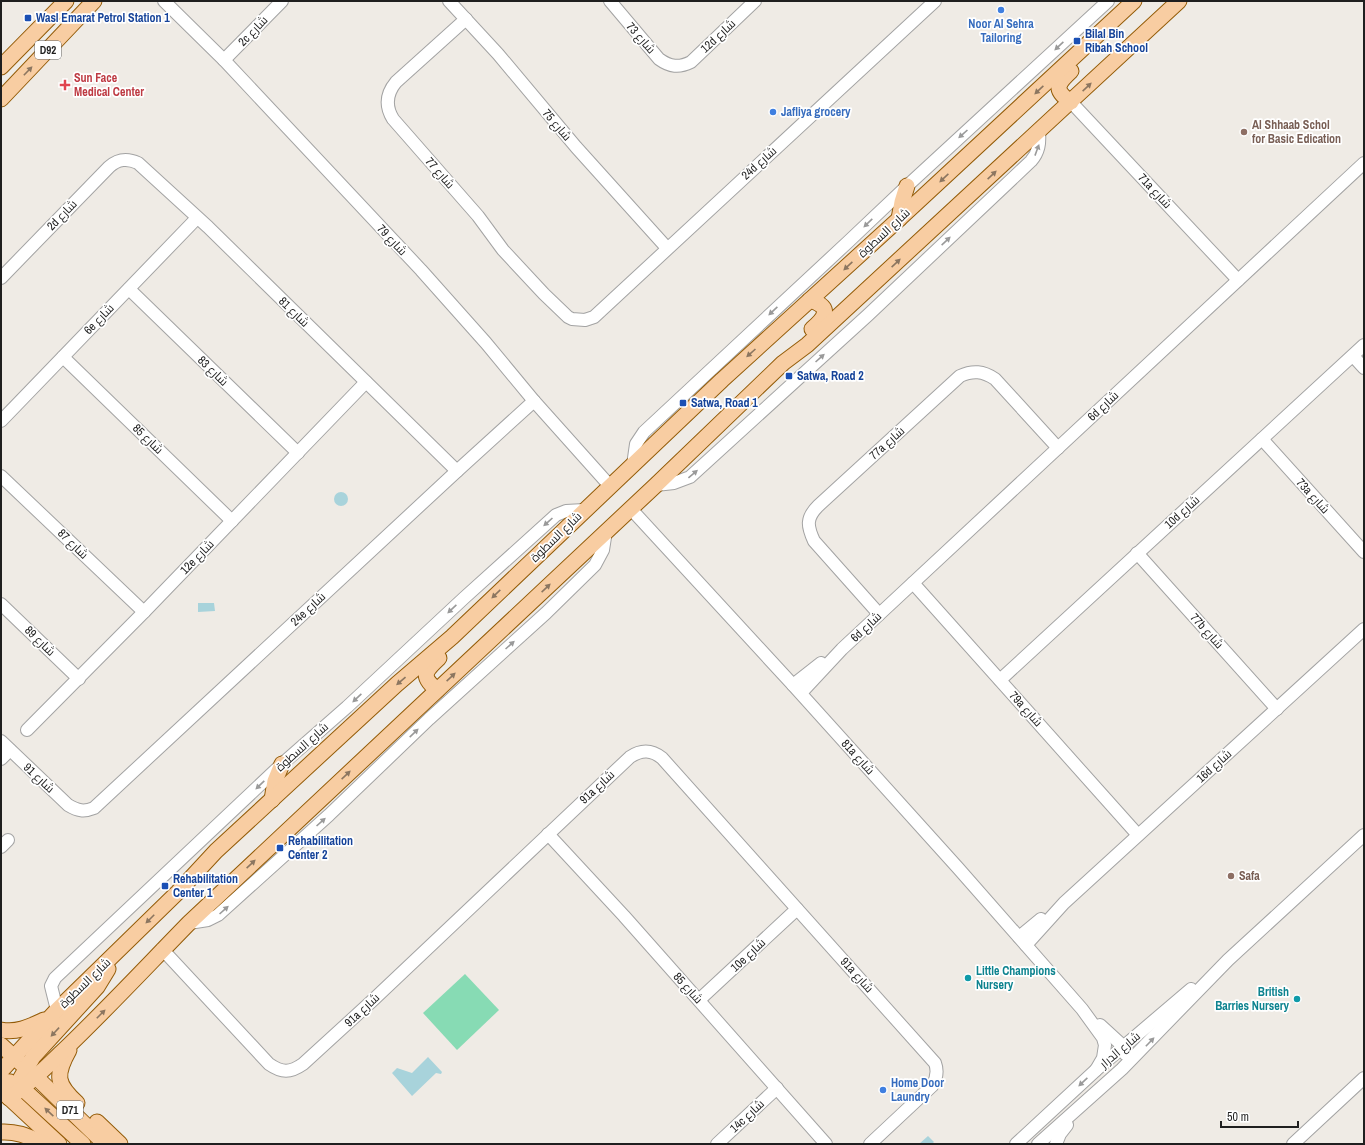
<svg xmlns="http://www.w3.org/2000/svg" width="1365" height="1145" font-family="'Archivo Narrow',Cairo,sans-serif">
<rect width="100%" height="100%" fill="#efebe5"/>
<path fill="#87dbb4" d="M465 974 499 1010 457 1050 423 1013Z"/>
<g fill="#a8d3db">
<circle cx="341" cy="499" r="7"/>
<path d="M198 603H214L215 611 198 612Z"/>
<path d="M428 1057 442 1072 441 1074 436 1073 412 1096 392 1073 397 1068 412 1073Z"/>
<path d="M928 1136 934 1142 932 1144H919Z"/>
</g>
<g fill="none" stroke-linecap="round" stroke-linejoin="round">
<g stroke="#a3a3a3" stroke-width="14">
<g id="minor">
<path d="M164 1 224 60 421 270 486 343 534 401 610 486"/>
<path d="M449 1 498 54 576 147 667 248"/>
<path d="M610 1 659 59C670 67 679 68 691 62L755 1"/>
<path d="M466 19 396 82C386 94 385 106 393 119L478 216 503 250 544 294 568 317 572 319 585 320 594 317 935 1"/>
<path d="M224 60 282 1"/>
<path d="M1071 102 1238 280"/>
<path d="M1 278 109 167C118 159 127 158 138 163L208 227 457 471"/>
<path d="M129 289 298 453"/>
<path d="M1353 356 1364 368"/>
<path d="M63 357 232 521"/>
<path d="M1 421 197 218"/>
<path d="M1262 439 1364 552"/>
<path d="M633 465 636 444 644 432 849 241 907 186 1108 1"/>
<path d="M1 476 144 612"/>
<path d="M656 485 674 483 690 477 868 315 1031 161C1039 152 1040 143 1039 131"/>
<path d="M631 509 793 685 958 868 1082 1009 1103 1038 1105 1045 1103 1058 1096 1070"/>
<path d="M1137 553 1277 709"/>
<path d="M913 583 1138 835"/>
<path d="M1 604 79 679"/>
<path d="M879 614 814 541C807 526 806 518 818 506L960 376C973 370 983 371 995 379L1058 448"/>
<path d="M1000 680 1364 345"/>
<path d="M793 685 821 663"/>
<path d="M801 693 842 649 1364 163"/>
<path d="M27 730 144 612 366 382"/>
<path d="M1 741 68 805C78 811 84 812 94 808L457 471 534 401"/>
<path d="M1 759 10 750"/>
<path d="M548 834 624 916 826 1144"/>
<path d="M1 847 8 840"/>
<path d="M189 923 208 920 218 915 329 815 429 719 546 613 595 565 603 550 606 531"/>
<path d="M1019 937 1041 919"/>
<path d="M1026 945 1064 903 1364 629"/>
<path d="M162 949 269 1064C282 1073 290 1073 303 1064L373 1000 630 757C642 749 652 750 662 758L935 1063C938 1071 937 1078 932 1086L870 1144"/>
<path d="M699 1000 797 909"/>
<path d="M57 1010 51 986 55 978 282 764 347 707 464 598 556 515 566 511 584 510"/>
<path d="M1100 1025 1124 1047 1125 1054"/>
<path d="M717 1144 777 1088"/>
<path d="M1016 1144 1096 1070 1191 989"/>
<path d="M1038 1144 1122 1069 1228 960 1364 835"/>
<path d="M1056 1144 1060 1134 1067 1125"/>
<path d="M1293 1144 1364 1078"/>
</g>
</g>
<g stroke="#935b07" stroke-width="17">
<g id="major">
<path d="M1 67 66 1"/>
<path d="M1 99 94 1"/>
<path d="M1071 102C1053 90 1057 84 1071 71"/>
<path d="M899 219 902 202 907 186"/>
<path d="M810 300C832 307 826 317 812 329"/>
<path d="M437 690C420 676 425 671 439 658"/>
<path d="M272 800 275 781 282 764"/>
<path d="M1 1030C17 1033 29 1027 44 1020"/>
<path d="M1 1045 36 1077 105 1144"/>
<path d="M69 1050C55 1075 56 1084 77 1103"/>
<path d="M1 1071 57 1010 178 892 216 851 397 684 452 637 722 380 899 219 1134 1"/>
<path d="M1 1081 10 1082 23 1089 83 1144"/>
<path d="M2 1091 59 1144"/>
<path d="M11 1095 33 1057 97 987 108 969"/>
<path d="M9 1098C29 1085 45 1068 62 1052 106 1010 147 966 189 923L656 485 783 363 807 345 1179 1"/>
<path d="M97 1122 120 1144"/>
<path d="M1 1132C18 1131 29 1137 45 1144"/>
</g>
</g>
<use href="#minor" stroke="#fff" stroke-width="12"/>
<use href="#major" stroke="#f8cda2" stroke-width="15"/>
</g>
<defs><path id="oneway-solid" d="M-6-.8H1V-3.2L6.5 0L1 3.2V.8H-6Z"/></defs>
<g fill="#9a9a9a">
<use href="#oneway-solid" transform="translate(1059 46) rotate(137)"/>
<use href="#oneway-solid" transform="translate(963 134) rotate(138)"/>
<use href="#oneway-solid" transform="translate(1037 150) rotate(-70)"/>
<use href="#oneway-solid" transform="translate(868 223) rotate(136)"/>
<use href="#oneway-solid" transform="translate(946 241) rotate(-43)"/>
<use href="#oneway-solid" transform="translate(773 311) rotate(137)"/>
<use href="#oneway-solid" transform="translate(820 358) rotate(-42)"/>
<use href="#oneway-solid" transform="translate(693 474) rotate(-40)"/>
<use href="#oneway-solid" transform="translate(548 522) rotate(138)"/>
<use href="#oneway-solid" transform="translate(452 609) rotate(137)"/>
<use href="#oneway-solid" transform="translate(510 645) rotate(-42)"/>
<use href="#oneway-solid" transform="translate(357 698) rotate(137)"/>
<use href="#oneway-solid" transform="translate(414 733) rotate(-44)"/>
<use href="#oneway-solid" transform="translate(260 785) rotate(136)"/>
<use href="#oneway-solid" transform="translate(321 822) rotate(-42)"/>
<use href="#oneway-solid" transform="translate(224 910) rotate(-42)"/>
<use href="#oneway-solid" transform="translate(1150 1042) rotate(-46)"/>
<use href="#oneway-solid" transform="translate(1083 1082) rotate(137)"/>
</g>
<g fill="#8c7660">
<use href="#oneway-solid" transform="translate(28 71) rotate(-46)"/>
<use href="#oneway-solid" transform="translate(1087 87) rotate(-43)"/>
<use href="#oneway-solid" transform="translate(1039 90) rotate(137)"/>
<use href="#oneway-solid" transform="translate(992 175) rotate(-43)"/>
<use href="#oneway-solid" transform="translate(944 178) rotate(137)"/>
<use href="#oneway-solid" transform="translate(896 263) rotate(-43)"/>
<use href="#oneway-solid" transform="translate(848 266) rotate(137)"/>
<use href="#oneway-solid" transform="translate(751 353) rotate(138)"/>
<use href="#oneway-solid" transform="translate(546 588) rotate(-43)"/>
<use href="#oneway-solid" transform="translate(496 594) rotate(136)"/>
<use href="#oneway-solid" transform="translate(451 677) rotate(-43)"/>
<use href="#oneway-solid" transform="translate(401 681) rotate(139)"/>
<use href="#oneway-solid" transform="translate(346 775) rotate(-43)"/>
<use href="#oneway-solid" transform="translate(251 864) rotate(-43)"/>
<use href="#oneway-solid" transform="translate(150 919) rotate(135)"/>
<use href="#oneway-solid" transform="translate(101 1014) rotate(-45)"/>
<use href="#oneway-solid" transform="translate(55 1032) rotate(133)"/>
<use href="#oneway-solid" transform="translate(49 1112) rotate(-137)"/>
</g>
<g fill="#3f7fe0" stroke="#fff" stroke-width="1.5">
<circle cx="1001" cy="10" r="4"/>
<circle cx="773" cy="112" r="4"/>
<circle cx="883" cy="1090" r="4"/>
</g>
<g fill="#1a4fb4" stroke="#fff" stroke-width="1.5">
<rect x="24" y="14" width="8" height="8" rx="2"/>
<rect x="1073" y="37" width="8" height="8" rx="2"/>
<rect x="785" y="372" width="8" height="8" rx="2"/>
<rect x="679" y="399" width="8" height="8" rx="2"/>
<rect x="276" y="844" width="8" height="8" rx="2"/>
<rect x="161" y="882" width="8" height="8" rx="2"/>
</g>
<path fill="#e0444e" stroke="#fff" stroke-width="1.5" d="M63 79h4v4h4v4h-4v4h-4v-4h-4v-4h4z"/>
<g fill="#8d6e63" stroke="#fff" stroke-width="1.5">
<circle cx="1244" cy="132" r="4"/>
<circle cx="1231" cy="876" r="4"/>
</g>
<g fill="#0f9aa8" stroke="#fff" stroke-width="1.5">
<circle cx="968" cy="978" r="4"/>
<circle cx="1297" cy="999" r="4"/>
</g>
<g text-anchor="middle" stroke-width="3.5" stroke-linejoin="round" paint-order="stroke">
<g fill="#fff" stroke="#626262" stroke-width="1">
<rect x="35" y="41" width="26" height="18" rx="3"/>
<rect x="57" y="1101" width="26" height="18" rx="3"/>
</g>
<g font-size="11" font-weight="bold" fill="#1f1f1f">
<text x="48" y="54">D92</text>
<text x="70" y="1114">D71</text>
</g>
<g font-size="12" font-weight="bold" fill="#164399" stroke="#fff" text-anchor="start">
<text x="36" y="22">Wasl Emarat Petrol Station 1</text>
<text x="1085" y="38">Bilal Bin<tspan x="1085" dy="14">Ribah School</tspan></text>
<text x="797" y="380">Satwa, Road 2</text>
<text x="691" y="407">Satwa, Road 1</text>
<text x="288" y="845">Rehabilitation<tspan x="288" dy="14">Center 2</tspan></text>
<text x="173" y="883">Rehabilitation<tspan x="173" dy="14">Center 1</tspan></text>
</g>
<g font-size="12" font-weight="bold" fill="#366cbe" stroke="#fff" text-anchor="start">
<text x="1001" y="28" text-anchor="middle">Noor Al Sehra<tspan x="1001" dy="14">Tailoring</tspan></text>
<text x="781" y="116">Jafliya grocery</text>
<text x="891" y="1087">Home Door<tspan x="891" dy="14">Laundry</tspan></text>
</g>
<g font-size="12" fill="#1f1f1f" stroke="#fff">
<text transform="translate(253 31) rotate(-46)" y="4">2c شارع</text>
<text transform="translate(718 36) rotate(-43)" y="4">12d شارع</text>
<text transform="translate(641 38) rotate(49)" y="4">شارع 73</text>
<text transform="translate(557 125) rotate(50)" y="4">شارع 75</text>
<text transform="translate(759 163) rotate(-42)" y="4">24d شارع</text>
<text transform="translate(440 173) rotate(49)" y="4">شارع 77</text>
<text transform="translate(1155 191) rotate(47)" y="4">71a شارع</text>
<text transform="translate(62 215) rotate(-46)" y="4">2d شارع</text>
<text transform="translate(884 233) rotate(-43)" y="4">شارع السطوة</text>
<text transform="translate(392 240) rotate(47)" y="4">شارع 79</text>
<text transform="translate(294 312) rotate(44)" y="4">شارع 81</text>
<text transform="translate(99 319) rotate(-46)" y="4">6e شارع</text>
<text transform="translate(213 371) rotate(44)" y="4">شارع 83</text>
<text transform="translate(1103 406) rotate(-43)" y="4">6d شارع</text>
<text transform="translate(148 439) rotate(44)" y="4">شارع 85</text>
<text transform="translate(887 443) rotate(-42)" y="4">77a شارع</text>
<text transform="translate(1313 496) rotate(48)" y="4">73a شارع</text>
<text transform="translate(1182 512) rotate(-42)" y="4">10d شارع</text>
<text transform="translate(556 537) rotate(-44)" y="4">شارع السطوة</text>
<text transform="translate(73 544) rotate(44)" y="4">شارع 87</text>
<text transform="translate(197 557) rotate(-46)" y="4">12e شارع</text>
<text transform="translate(308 609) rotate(-43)" y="4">24e شارع</text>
<text transform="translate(866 627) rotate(-43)" y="4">6d شارع</text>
<text transform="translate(1207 631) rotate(48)" y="4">77b شارع</text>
<text transform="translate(40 641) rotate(44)" y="4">شارع 89</text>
<text transform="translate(1026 709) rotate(48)" y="4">79a شارع</text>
<text transform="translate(302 747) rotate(-42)" y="4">شارع السطوة</text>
<text transform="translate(858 757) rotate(48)" y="4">81a شارع</text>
<text transform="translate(1214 766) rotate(-42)" y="4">16d شارع</text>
<text transform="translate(39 778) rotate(43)" y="4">شارع 91</text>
<text transform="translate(597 787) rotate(-43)" y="4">91a شارع</text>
<text transform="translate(748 955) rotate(-43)" y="4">10e شارع</text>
<text transform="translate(857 975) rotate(48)" y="4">91a شارع</text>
<text transform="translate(85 983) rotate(-44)" y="4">شارع السطوة</text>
<text transform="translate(688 988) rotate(48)" y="4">شارع 85</text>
<text transform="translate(362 1010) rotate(-43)" y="4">91a شارع</text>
<text transform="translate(1120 1050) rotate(-40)" y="4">شارع الدرار</text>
<text transform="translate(747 1116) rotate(-43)" y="4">14c شارع</text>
</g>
<g font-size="12" font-weight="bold" fill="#be3a42" stroke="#fff" text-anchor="start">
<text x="74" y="82">Sun Face<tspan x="74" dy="14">Medical Center</tspan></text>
</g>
<g font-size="12" font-weight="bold" fill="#785e54" stroke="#fff" text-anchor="start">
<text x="1252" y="129">Al Shhaab Schol<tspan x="1252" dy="14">for Basic Edication</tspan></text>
<text x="1239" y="880">Safa</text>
</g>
<g font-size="12" font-weight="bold" fill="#0d838f" stroke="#fff" text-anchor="start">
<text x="976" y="975">Little Champions<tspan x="976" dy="14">Nursery</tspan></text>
<text x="1289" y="996" text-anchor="end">British<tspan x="1289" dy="14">Barries Nursery</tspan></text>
</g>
</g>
<rect width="1365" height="1145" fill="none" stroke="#1f1f1f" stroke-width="4"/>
<path d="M1221 1121v6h77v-6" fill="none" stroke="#1f1f1f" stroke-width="2"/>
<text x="1227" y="1121" font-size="12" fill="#1f1f1f" stroke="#ffffff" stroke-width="3" paint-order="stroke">50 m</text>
</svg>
